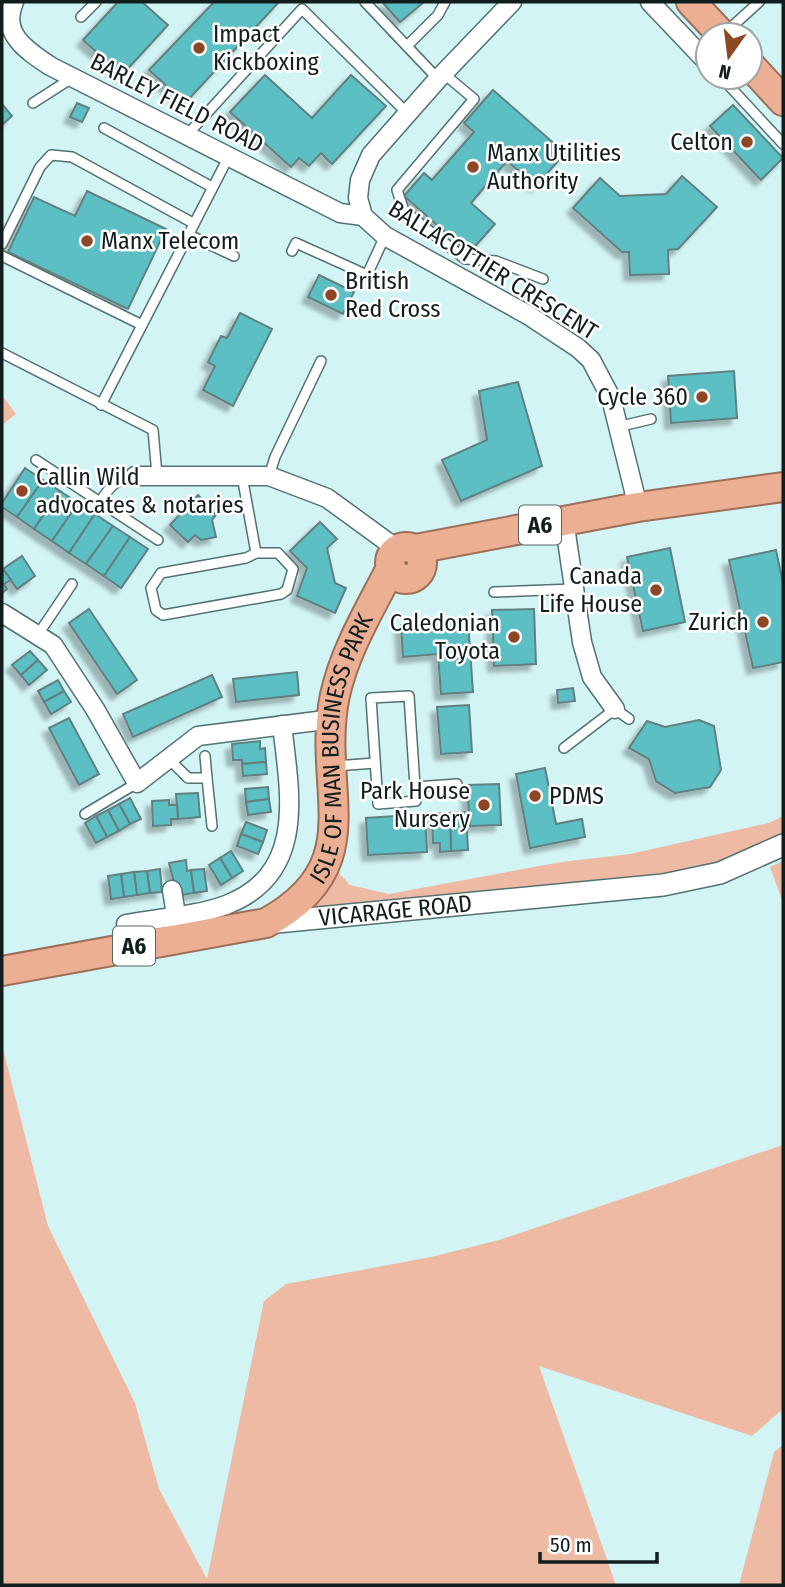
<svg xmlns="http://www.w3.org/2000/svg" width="785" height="1587" font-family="'Fira Sans Condensed',sans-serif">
<defs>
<filter id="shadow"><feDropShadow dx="-6" dy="6" stdDeviation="2" flood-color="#0004"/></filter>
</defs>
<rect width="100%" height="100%" fill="#d3f4f5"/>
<g fill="#efbaa3">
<path d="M2 395 16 414 2 425Z"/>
<path d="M783 816V835L703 869 317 909 313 901 329 876 338 872 350 885 389 894 561 862 630 854 769 823Z"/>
<path d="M783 861V903L770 867Z"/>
<path d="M2 1045 48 1226 135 1403 159 1489 207 1579 264 1301 286 1284 431 1257 499 1240 783 1145V1409L752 1436 539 1366 616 1585H2Z"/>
<path d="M783 1445V1585H739L774 1452Z"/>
</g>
<g fill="#5bbfc4" stroke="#628081" stroke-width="2" filter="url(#shadow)">
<path d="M118 2H142L168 25 122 75 83 40Z"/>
<path d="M214 2H279L185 103 149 70Z"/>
<path d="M382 2H424L400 22Z"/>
<path d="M265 75 312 118 351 75 386 106 332 164 321 153 309 166 299 158 291 167 230 112Z"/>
<path d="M493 90 565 153 536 186 507 161 471 203 495 224 469 253 404 196 424 173 432 180 474 132 464 123Z"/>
<path d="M77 103 89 108 82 122 70 117Z"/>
<path d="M2 104 12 116 2 125Z"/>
<path d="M733 105 783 158 761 180 710 126Z"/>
<path d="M682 176 717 207 678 249 668 250 669 274 630 275 629 252H622L573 208 600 178 620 196 666 194Z"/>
<path d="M87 191 166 229 128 309 8 252 34 197 75 216Z"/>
<path d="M319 275 354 292 343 314 308 297Z"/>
<path d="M240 313 272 329 233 406 203 390 215 366 208 362 221 336 227 338Z"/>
<path d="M734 371 737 418 671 423 668 376Z"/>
<path d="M518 382 542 466 461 501 442 460 487 440 479 391Z"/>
<path d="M25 468 43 480 17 517 2 507V503Z"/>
<path d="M43 480 60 491 34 529 17 517Z"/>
<path d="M60 491 78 503 52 541 34 529Z"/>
<path d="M198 495 216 515 212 520 216 537 201 540 195 535 188 542 170 525Z"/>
<path d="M78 503 95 514 69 553 52 541Z"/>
<path d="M95 514 113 526 86 564 69 553Z"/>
<path d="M320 522 337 539 327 548 335 583 346 588 335 613 297 596 307 568 290 551Z"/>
<path d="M113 526 130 537 104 576 86 564Z"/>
<path d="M130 537 148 549 121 588 104 576Z"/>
<path d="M670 548 685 622 643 631 627 557Z"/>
<path d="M776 550 783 583V662L753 668 729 560Z"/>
<path d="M22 556 35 576 17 589 3 569Z"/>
<path d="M3 569 11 580 4 584 7 589 2 593Z"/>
<path d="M89 609 137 680 117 694 69 623Z"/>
<path d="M534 609 536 664 494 666 492 610Z"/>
<path d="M468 621 473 692 441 694 438 654 403 657 401 625Z"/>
<path d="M30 651 38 660 21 675 12 665Z"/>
<path d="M38 660 47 670 29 685 21 675Z"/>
<path d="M297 672 299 695 236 702 233 679Z"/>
<path d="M212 675 222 697 133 737 123 714Z"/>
<path d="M58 680 64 691 44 702 38 691Z"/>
<path d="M573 688 575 701 558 703 557 690Z"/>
<path d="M64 691 71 702 51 714 44 702Z"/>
<path d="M469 705 472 752 441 754 437 707Z"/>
<path d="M69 718 99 774 79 785 49 728Z"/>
<path d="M699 720 714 726 721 770 710 787 675 793 656 781 649 759 629 748 647 721 665 727Z"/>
<path d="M260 741V749L265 748 266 762 242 764V760H233L232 744Z"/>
<path d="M266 762 267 774 243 776 242 764Z"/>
<path d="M545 768 556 824 582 819 585 837 530 848 516 774Z"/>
<path d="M499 784 501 825 470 826 467 785Z"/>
<path d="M268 787 269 799 246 802 245 789Z"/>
<path d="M198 793 200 817 178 819 176 794Z"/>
<path d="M130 798 141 819 130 824 119 804Z"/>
<path d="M269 799 271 812 248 815 246 802Z"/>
<path d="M169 800V805H177L178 819H171V825L153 826 152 801Z"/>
<path d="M119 804 130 824 119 831 108 810Z"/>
<path d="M108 810 119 831 107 837 96 816Z"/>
<path d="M466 812 468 850 451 851 450 813Z"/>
<path d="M450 813 451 851 440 852V843H433L432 814Z"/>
<path d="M425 814 427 852 368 855 366 818Z"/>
<path d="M96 816 107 837 96 843 85 823Z"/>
<path d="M246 822 267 830 263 842 241 834Z"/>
<path d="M241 834 263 842 258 854 237 846Z"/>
<path d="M231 851 243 871 232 878 220 858Z"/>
<path d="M220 858 232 878 221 885 209 865Z"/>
<path d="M186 860 187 871 191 870 194 893 181 895 176 890 169 863Z"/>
<path d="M160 869 162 892 150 893 147 871Z"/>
<path d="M204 869 207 891 194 893 191 870Z"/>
<path d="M147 871 150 893 137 895 134 872Z"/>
<path d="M134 872 137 895 124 897 121 874Z"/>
<path d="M121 874 124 897 111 899 108 876Z"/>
</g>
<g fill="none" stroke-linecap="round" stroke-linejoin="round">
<g stroke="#537172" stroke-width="12">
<g id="service">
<path d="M365 2 438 79"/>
<path d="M81 17 96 2"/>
<path d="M726 32 759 2"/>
<path d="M407 46 438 15 445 2"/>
<path d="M443 73 474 99 397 190 404 211 465 259 496 261 543 279"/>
<path d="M721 77 783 144"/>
<path d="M33 103 72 78"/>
<path d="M104 128 212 187"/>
<path d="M187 135 302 9 407 113"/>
<path d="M187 234 234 256"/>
<path d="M2 244 40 167 51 155 72 157 193 223"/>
<path d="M292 251 296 243 367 275 385 236"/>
<path d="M2 256 142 325"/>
<path d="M2 353 153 430 157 475"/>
<path d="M101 405 229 156"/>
<path d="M617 427 651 419"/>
<path d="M36 460 158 540"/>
<path d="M242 476 256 553 246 558 161 573 151 588 156 610 163 615 281 594 287 590 293 569 278 553H256"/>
<path d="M269 476 275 457 321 361"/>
<path d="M100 502C110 486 116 479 135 476"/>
<path d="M494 592 573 589"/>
<path d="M37 636 72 584"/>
<path d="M409 696 416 801 378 804 371 698Z"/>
<path d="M564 748 615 709 629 719"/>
<path d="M205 756 207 778"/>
<path d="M169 759 188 778H207L212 826"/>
<path d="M335 766 375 763"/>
<path d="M415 787 457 784"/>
<path d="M85 814 137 783"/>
</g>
</g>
<g stroke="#537172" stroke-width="21">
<g id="minor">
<path d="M14 2C0 33 26 50 50 66L340 213 363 216"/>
<path d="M512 2 438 79 371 155 360 180 358 198 363 216 385 236 528 315 578 348 591 360 611 398 638 507"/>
<path d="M650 2 708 63"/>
<path d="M135 476H269L327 498 397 549"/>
<path d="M564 520 582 642 592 677 615 709"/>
<path d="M2 613 53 645 95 709 137 783 198 736 333 719"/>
<path d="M172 890 176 915"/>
<path d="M126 924C159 918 196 916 226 905 307 874 290 794 282 725"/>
</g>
</g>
<g stroke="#537172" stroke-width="24">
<g id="tertiary">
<path id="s1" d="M266 923 663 885 720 873 783 845"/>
</g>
</g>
<g stroke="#9c6f58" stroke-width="32">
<g id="trunk">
<path d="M691 2 722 35"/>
<path d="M750 65 783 101"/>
<circle cx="406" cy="563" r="16"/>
<path d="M416 549 638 507 783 487"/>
<path id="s2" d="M2 971 266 923C374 864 315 789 335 695 345 650 370 609 391 568"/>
</g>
</g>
<use href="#service" stroke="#fff" stroke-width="9"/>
<use href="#minor" stroke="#fff" stroke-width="18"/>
<use href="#tertiary" stroke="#fff" stroke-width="21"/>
<use href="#trunk" stroke="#ecaf93" stroke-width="28"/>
</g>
<g fill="#8e4724" stroke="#fff" stroke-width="2.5">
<circle cx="199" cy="48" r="7"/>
<circle cx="747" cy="142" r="7"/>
<circle cx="473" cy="167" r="7"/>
<circle cx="87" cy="241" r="7"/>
<circle cx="331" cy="295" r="7"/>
<circle cx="702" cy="397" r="7"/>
<circle cx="22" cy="491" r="7"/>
<circle cx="656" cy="590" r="7"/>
<circle cx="763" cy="622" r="7"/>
<circle cx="514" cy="637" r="7"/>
<circle cx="535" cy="796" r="7"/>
<circle cx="484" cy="805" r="7"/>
</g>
<g text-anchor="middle" stroke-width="5" stroke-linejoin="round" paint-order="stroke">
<g fill="#fff" stroke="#596262" stroke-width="2">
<rect x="519" y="505.5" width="42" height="39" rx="5"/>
<rect x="113" y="926.5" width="42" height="39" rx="5"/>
</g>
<g font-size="23" font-weight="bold" fill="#121e1e">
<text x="540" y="533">A6</text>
<text x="134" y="954">A6</text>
</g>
<g font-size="24" fill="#121e1e" stroke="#fff" text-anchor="start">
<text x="213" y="42">Impact<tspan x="213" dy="28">Kickboxing</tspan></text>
<text x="733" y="150" text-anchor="end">Celton</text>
<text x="487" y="161">Manx Utilities<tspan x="487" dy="28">Authority</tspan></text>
<text x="101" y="249">Manx Telecom</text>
<text x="345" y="289">British<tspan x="345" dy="28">Red Cross</tspan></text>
<text x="688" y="405" text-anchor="end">Cycle 360</text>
<text x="36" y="485">Callin Wild<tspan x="36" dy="28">advocates &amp; notaries</tspan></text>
<text x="642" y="584" text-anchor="end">Canada<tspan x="642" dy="28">Life House</tspan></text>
<text x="749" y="630" text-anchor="end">Zurich</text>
<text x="500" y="631" text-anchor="end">Caledonian<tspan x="500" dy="28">Toyota</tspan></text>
<text x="470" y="799" text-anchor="end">Park House<tspan x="470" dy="28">Nursery</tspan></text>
<text x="549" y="804">PDMS</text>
</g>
<g font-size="24" fill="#121e1e" stroke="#fff">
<text transform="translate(177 103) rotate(27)" y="8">BARLEY FIELD ROAD</text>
<text transform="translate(493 270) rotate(32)" y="8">BALLACOTTIER CRESCENT</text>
<text dy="8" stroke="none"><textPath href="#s2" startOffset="472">ISLE OF MAN BUSINESS PARK</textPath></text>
<text dy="8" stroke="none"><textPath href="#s1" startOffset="130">VICARAGE ROAD</textPath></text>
</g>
</g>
<rect width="785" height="1587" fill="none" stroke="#121e1e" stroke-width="7"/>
<g transform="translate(729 56) rotate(194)"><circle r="33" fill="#ffffff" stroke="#a0a5a5" stroke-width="2"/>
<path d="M0-5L12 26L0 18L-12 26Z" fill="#8e4724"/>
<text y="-10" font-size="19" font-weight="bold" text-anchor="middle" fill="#121e1e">N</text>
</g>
<path d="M540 1552v10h117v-10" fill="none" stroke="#121e1e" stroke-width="3.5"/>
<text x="550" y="1552" font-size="21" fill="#121e1e" stroke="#ffffff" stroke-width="5" paint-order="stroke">50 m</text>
</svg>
